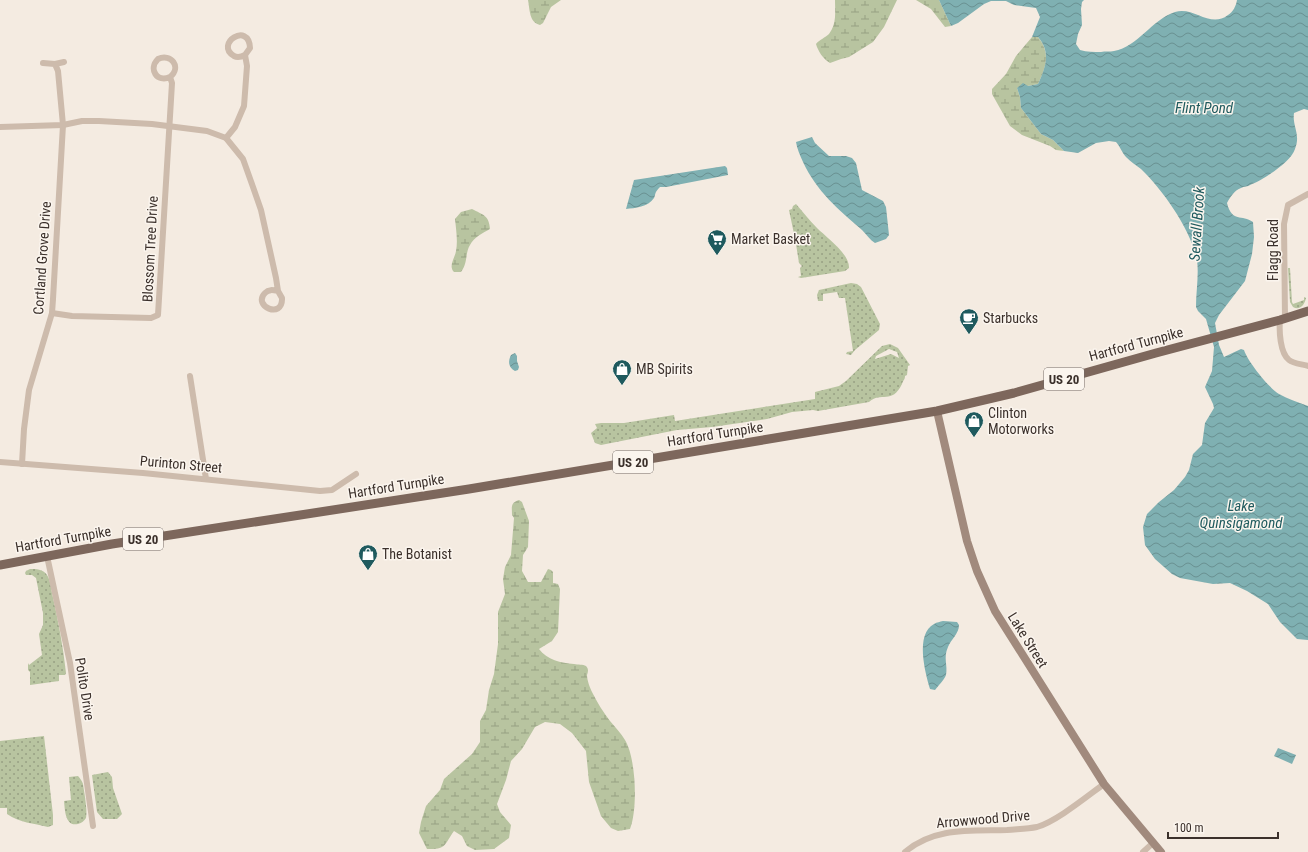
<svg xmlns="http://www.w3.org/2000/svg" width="1308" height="852" font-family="'Roboto Condensed',sans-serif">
<defs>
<pattern id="grass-dots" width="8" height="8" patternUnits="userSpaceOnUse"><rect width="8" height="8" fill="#b8c4a0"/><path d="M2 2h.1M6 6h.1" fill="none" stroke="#97a083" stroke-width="1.8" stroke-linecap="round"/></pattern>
<pattern id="wetland-marsh" width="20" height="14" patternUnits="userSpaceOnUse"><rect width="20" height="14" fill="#b8c4a0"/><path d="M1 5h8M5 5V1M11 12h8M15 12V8" fill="none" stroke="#97a083"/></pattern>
<pattern id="water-waves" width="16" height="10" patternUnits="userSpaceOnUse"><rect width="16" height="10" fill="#7fb0b2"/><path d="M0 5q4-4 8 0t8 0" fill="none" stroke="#699091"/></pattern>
</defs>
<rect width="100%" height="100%" fill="#f4ebe1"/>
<g fill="url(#grass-dots)" fill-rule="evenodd">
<path d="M796 204C803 212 809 220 817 228 826 237 850 254 849 268L845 271 801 278 798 277 801 276 800 268 802 266 799 263 795 238 797 235 794 234 789 210 792 209 793 206Z"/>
<path d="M1288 268H1290L1292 302 1293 304 1304 300V297L1306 298C1305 304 1300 311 1293 307L1290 302Z"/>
<path d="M851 283 857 284 861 287 880 324 879 330 855 350 851 355 846 354 847 352 853 351 845 298H839L837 292 823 294V301H818L817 295 819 290Z"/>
<path d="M890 344 898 348 910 365 908 366 907 375 905 376C905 380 903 380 902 384 892 405 881 391 869 402L818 411 813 410 792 412 767 419 712 427 677 430 601 445 595 443 591 433 597 428 595 424 601 423H624L674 415 675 421 815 399V392L839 386 846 381 882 346ZM889 349 897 352 899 358 891 354 875 359 876 356Z"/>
<path d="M30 569C36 569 43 569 47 575 50 579 51 587 52 593 58 619 63 646 66 673L65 675H59V681L30 685V672L28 670V663L29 665 42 655 39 634 43 625V613L36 578 32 575H26L25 573 26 571Z"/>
<path d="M44 736 53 815V825L48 827C33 823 20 823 7 814V808H0V741Z"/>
<path d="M108 772 112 777 113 788 122 814 117 819H103L97 812 92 775Z"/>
<path d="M78 776C80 778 82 781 83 784 84 791 88 812 86 818 84 821 82 823 78 824 65 827 65 810 64 801L71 800 69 777Z"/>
</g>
<g fill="url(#wetland-marsh)">
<path d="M528 0H561L551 7 543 23 540 25C529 22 530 10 528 0Z"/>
<path d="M835 0H897L884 27 873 42 849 57 841 59 830 63C823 59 818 51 816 44 820 39 825 38 829 34 837 24 835 11 835 0Z"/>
<path d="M916 0H939L951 26 945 27 931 9Z"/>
<path d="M1032 37H1038C1051 53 1046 67 1038 84L1017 88 1020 97 1021 108 1041 134 1053 140 1064 151 1056 150 1050 146 1022 135 1010 126 992 94V89L1006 74 1016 56Z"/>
<path d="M472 209C483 215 489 215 490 229 483 233 474 237 470 245 465 253 468 263 461 272H454C448 266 455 258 456 251 458 241 456 229 455 219L461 212Z"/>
<path d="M519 500 522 502 529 521 528 547 523 555 522 571 528 582H541L548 569 551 570 553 572V583L558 584 560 589 558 632 552 641 539 649C547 660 561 663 574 664 578 665 583 664 586 666 589 669 588 672 587 675 587 680 590 688 592 692 597 702 603 712 610 721 615 727 621 733 625 740 636 758 638 809 630 829L618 831 611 828 601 816 589 782 586 751 572 733 560 724 545 722 535 727 522 749 511 761 506 780 497 804 500 812 511 825 509 838 494 849 475 850 467 846 462 836 454 831C444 845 446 850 427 849L419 833 421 822 426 806 440 790 444 779 472 754 480 742V721L486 710 489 690 494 674 498 644V612L505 594 503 579 505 567 511 555 514 518 512 515C512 507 510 503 519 500Z"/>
</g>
<g fill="url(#water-waves)">
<path d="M939 0H1084L1082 2 1081 9 1082 25 1078 34 1076 44 1080 50C1087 52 1094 52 1101 52 1105 51 1110 52 1114 51 1138 47 1151 20 1175 12 1194 6 1210 29 1228 15 1233 12 1236 6 1237 0H1308V110L1304 109 1294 113C1292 126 1301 134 1295 149 1291 162 1263 180 1250 185 1248 187 1244 186 1241 188 1235 190 1230 197 1227 203 1232 223 1242 214 1253 222L1254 237 1252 254 1245 281 1219 315 1215 323 1219 345 1224 357 1241 349 1244 350C1248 362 1269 388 1279 394 1288 399 1298 402 1308 406V640L1297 639 1280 622 1268 604 1247 591 1230 583 1213 584 1180 578 1172 574 1155 559 1145 545 1143 527 1147 514 1159 502 1174 490 1185 477 1189 470 1193 454 1202 445 1205 423 1214 408 1213 404 1205 387 1212 371 1214 347 1206 319 1198 311 1196 307C1196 291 1199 275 1197 260 1191 230 1163 190 1141 169 1136 165 1131 162 1126 157 1122 153 1120 146 1116 142L1109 141 1096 143 1078 153 1064 151 1053 140 1041 134 1021 108 1020 97 1017 88 1023 83 1028 86 1038 84C1046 67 1051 52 1038 37H1032L1040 17 1036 8 1014 5 1006 1H991L984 4 958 23 951 26Z"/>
<path d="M812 137 815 143 829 156H846L852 158 856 163 862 190 883 201 886 207 889 235 886 239 875 243C870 240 867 235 862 230 838 209 817 192 803 162 800 155 797 149 796 142Z"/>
<path d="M725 166 727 168 728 175 666 187H660C654 193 656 194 654 198 648 207 635 208 626 209L634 180Z"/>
<path d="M515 353 517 356V361L519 367 518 370 515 371C508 367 508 361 511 355Z"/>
<path d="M943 621 957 622 959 625C959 634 951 639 948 647 943 658 948 665 946 675 944 680 938 686 935 690L930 689C925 672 915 634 934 624 937 622 940 622 943 621Z"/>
<path d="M1278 748 1296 755 1292 764 1274 756Z"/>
</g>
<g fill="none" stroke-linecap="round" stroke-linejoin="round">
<g stroke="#cdbbac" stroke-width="6">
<path d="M55 64 64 62"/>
<path d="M0 127 63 125 82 121H99L152 124 207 131 226 138 243 159 253 187 261 210 276 278 278 291 282 298C283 320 252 306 265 293 269 289 273 290 278 291"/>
<path d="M226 138 235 127 244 106 247 66 245 55 250 48C249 21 214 44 234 56 238 58 241 57 245 55"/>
<path d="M52 313 72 316 151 318 158 315 172 83 170 77C182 67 171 53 158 59 148 69 157 83 170 77"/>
<path d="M1285 318 1284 224 1288 205 1308 194"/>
<path d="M1280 320C1279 331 1280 353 1289 360 1294 364 1302 364 1308 366"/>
<path d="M190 376 206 479"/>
<path d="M0 462 143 473 320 491 332 490 356 474"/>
<path d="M22 464 24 429 29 390 52 313 53 299 63 125 58 71 55 64 43 63"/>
<path d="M47 556 70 663 93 826"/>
<path d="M905 852C934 827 970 831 1007 830 1017 829 1027 829 1037 827 1057 821 1086 797 1104 784"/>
<path d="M1143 852 1153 843"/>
</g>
<path stroke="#a18a7d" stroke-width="8" d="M937 411 967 541 977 571 995 611 1104 784 1161 852"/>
<path stroke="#7d675c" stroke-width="9" d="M0 565 112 544 469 489 937 411 1014 393 1156 353 1280 320 1308 311"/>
</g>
<defs>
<g id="supermarket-pin" transform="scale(1)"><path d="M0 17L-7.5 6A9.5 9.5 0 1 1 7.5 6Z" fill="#1f5a5e" stroke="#fbf5ee"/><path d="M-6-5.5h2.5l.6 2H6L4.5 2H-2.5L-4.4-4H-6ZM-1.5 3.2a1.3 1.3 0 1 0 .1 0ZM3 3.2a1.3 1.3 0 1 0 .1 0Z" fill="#fff"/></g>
<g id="cafe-pin" transform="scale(1)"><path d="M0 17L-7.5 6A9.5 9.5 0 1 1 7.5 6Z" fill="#1f5a5e" stroke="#fbf5ee"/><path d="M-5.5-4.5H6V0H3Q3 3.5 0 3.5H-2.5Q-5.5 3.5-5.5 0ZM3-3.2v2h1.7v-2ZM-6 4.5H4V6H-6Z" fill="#fff"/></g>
<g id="shop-pin" transform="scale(1)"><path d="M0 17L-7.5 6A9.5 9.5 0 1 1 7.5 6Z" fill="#1f5a5e" stroke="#fbf5ee"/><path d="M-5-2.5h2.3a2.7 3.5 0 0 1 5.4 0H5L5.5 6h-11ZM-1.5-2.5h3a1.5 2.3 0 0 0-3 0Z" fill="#fff"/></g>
</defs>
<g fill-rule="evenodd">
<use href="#supermarket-pin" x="717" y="239"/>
<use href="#cafe-pin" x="969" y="318"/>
<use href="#shop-pin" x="622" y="369"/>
<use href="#shop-pin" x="974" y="421"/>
<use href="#shop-pin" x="368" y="554"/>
</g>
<g text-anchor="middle" stroke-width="3" stroke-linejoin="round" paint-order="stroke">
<g fill="#fbf5ee" stroke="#756b66" stroke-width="1">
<rect x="1044" y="368" width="40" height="22" rx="3"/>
<rect x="613" y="451" width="40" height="22" rx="3"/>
<rect x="123" y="528" width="40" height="22" rx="3"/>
</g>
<g font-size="13" font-weight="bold" fill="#3b302b">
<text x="1064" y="384">US 20</text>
<text x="633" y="467">US 20</text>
<text x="143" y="544">US 20</text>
</g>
<g font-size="14" fill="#3b302b" stroke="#fbf5ee" text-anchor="start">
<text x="731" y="244">Market Basket</text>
<text x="983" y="323">Starbucks</text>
<text x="636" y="374">MB Spirits</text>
<text x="988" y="418">Clinton<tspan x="988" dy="16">Motorworks</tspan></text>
<text x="382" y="559">The Botanist</text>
</g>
<g font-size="14" fill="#3b302b" stroke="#fbf5ee">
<text transform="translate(150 249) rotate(-87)" y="5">Blossom Tree Drive</text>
<text transform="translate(1273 250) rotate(-90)" y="5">Flagg Road</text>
<text transform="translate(42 258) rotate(-86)" y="5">Cortland Grove Drive</text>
<text transform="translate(1136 344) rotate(-15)" y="5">Hartford Turnpike</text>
<text transform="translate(715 434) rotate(-9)" y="5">Hartford Turnpike</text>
<text transform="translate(181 464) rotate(5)" y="5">Purinton Street</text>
<text transform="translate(396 486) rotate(-9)" y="5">Hartford Turnpike</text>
<text transform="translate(63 539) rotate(-10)" y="5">Hartford Turnpike</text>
<text transform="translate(1028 640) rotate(58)" y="5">Lake Street</text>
<text transform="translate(85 689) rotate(81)" y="5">Polito Drive</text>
<text transform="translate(983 819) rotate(-5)" y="5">Arrowwood Drive</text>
</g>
<g font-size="15" font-style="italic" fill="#1f5a5e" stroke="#fbf5ee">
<text x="1204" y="113">Flint Pond</text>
<text transform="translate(1197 224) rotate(-86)" y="5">Sewall Brook</text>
<text x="1241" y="511">Lake<tspan x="1241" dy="17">Quinsigamond</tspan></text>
</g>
</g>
<path d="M1168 832v6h110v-6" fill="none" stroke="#3b302b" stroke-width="2"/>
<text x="1174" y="832" font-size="12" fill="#3b302b" stroke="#fbf5ee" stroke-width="3" paint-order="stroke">100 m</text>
</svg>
